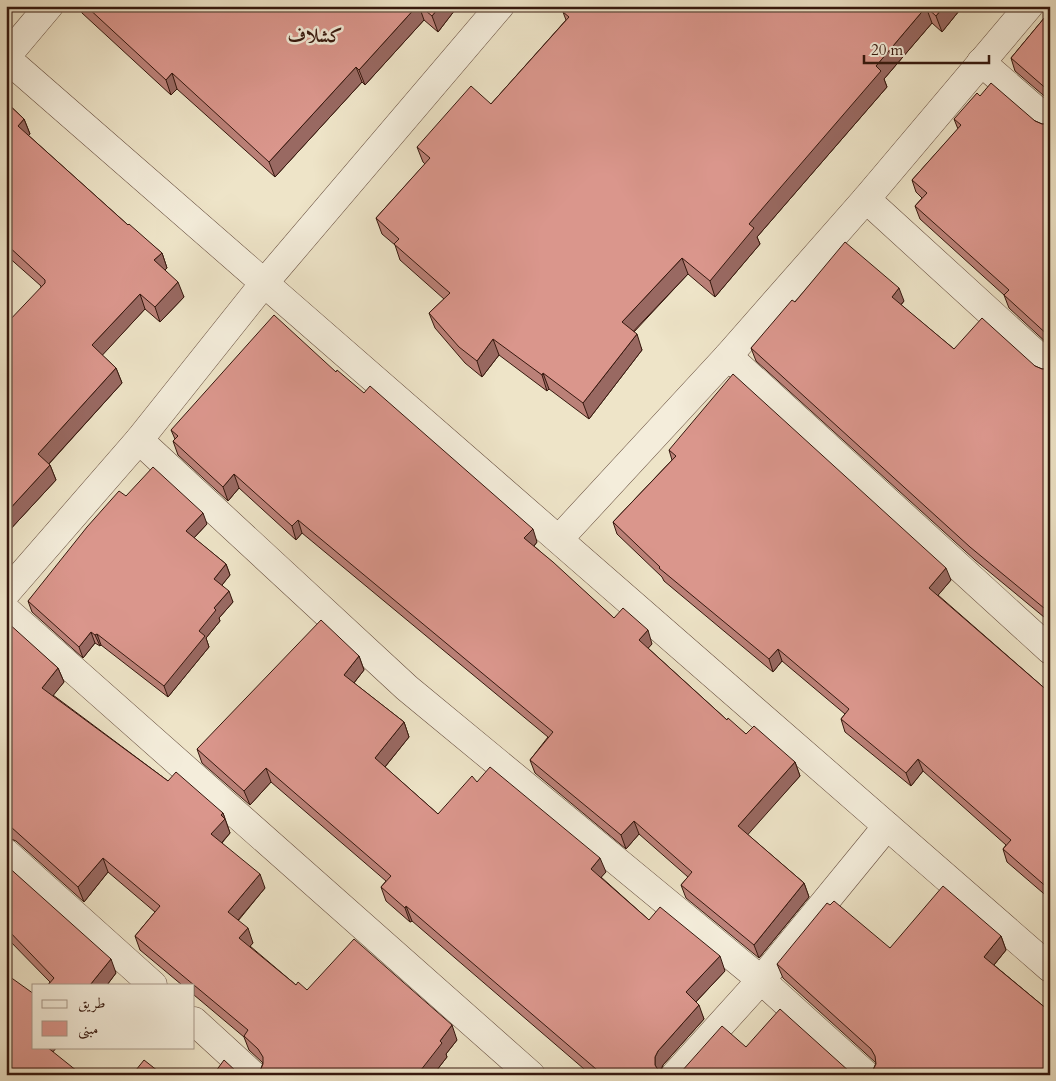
<svg xmlns="http://www.w3.org/2000/svg" width="1056" height="1081" font-family="Cardo,Amiri,serif">
<rect width="100%" height="100%" fill="#eee4c8"/>
<filter id="stains"><feTurbulence type="fractalNoise" baseFrequency=".004" numOctaves="4"/><feColorMatrix values="0 0 0 0 .2 0 0 0 0 .09 0 0 0 0 .02 0 0 0 .5 -.17"/></filter>
<radialGradient id="worn" r=".72"><stop offset=".6" stop-color="#630" stop-opacity="0"/><stop offset="1" stop-color="#630" stop-opacity=".3"/></radialGradient>
<g fill="none" stroke-linecap="round" stroke-linejoin="round">
<g stroke="#644b3c" stroke-width="29">
<g id="street">
<path d="M6 57 49 6"/>
<path d="M6 58 1050 968"/>
<path d="M981 62 1050 122"/>
<path d="M866 199 1050 367"/>
<path d="M728 356 1050 650"/>
<path d="M139 440 407 688 761 980 866 1075"/>
<path d="M559 539 728 356 866 199 1029 6"/>
<path d="M6 593 139 440 265 282 500 6"/>
<path d="M6 610 531 1075"/>
<path d="M6 853 153 985"/>
<path d="M194 1021 253 1075"/>
<path d="M675 1075 761 980 887 826"/>
</g>
</g>
<use href="#street" stroke="#f4eddb" stroke-width="28"/>
</g>
<g fill="#bb8178" stroke="#36180e">
<path d="M79 6H458L438 32 424 20 365 85 362 82 275 177 177 89 171 95 82 13Z"/>
<path d="M963 6 942 32 932 23 884 79 887 87 757 237 760 244 715 297 688 274 634 332 642 350 589 419 549 389 547 391 499 355 482 377 465 363 435 328 429 313 444 299 400 260 395 245 382 234 376 218 425 164 423 162 417 147 491 104 566 20 563 12Z"/>
<path d="M1050 11V101L1015 71 1011 58Z"/>
<path d="M980 96 1042 124H1050V346L1009 308 1004 295 920 219 915 206 922 198 916 192 912 180 958 129 954 119Z"/>
<path d="M6 102 24 119 30 134 28 135 128 225 162 253 167 268 165 270 184 297 160 322 145 309 102 355 116 368 122 383 49 464 50 465 56 480 6 534 41 286 6 255Z"/>
<path d="M904 301 901 305 954 349 1035 366 1042 369H1050V622L975 560 756 361 751 348 795 302Z"/>
<path d="M336 372 537 542 534 546 614 618 652 644 648 648 727 720 746 734 795 762 800 776 747 834 804 883 809 897 759 958 686 898 681 885 688 877 639 834 626 849 535 773 530 760 548 737 302 533 296 540 239 488 228 501 178 455 173 441 175 439 171 430Z"/>
<path d="M669 450 951 580 938 595 1050 693V899L1007 862 1003 849 1006 845 923 771 911 786 845 732 841 719 845 714 782 661 773 672 664 581 662 577 617 534 613 522 672 460Z"/>
<path d="M126 496 207 524 194 538 226 564 230 575 222 585 233 602 219 618 220 621 206 638 209 647 168 697 101 645 100 646 95 643 83 658 32 612 28 601Z"/>
<path d="M6 623 58 668 64 682 53 695 168 781 223 813 230 833 222 843 265 888 238 921 253 943 250 946 296 985 307 990 457 1040 446 1054 447 1057 433 1075H254L260 1071 263 1063 249 1050 244 1037 194 995V985H182L140 950 135 936 155 912 108 872 84 902 16 841 9 838H6Z"/>
<path d="M359 656 364 670 354 683 404 722 409 737 385 767 438 814 477 782 606 872 601 877 649 920 725 971 696 1002 704 1019 663 1065 660 1073 664 1075H591L412 921 410 922 386 901 381 887 386 881 271 782 250 805 202 763 197 749Z"/>
<path d="M6 865 116 973 107 985H48L50 982 6 937Z"/>
<path d="M1001 936 1006 950 994 965 1048 1010 1050 1075 872 1072 876 1063 783 978 777 964 890 948Z"/>
</g>
<g fill="#996962" stroke="#36180e">
<path d="M417 6H419L424 20 365 85 359 70Z"/>
<path d="M440 6H458L438 32 432 16Z"/>
<path d="M944 6H963L942 32 936 16Z"/>
<path d="M926 7 932 23 884 79 887 87 757 237 760 244 715 297 710 281 749 224 876 66Z"/>
<path d="M356 67 362 82 275 177 269 162Z"/>
<path d="M172 73 177 89 171 95 166 80Z"/>
<path d="M24 119 30 134 23 141 18 126Z"/>
<path d="M162 253 167 268 160 275 154 260Z"/>
<path d="M682 258 688 274 627 338 622 322Z"/>
<path d="M178 282 184 297 160 322 155 307Z"/>
<path d="M899 288 904 301 896 310 892 297Z"/>
<path d="M140 294 145 309 97 361 92 345Z"/>
<path d="M637 334 642 350 589 419 583 403Z"/>
<path d="M493 339 499 355 482 377 477 361Z"/>
<path d="M116 368 122 383 44 469 38 454Z"/>
<path d="M543 373 549 389 547 391 542 375Z"/>
<path d="M50 465 56 480 6 534V513Z"/>
<path d="M234 474 239 488 228 501 223 487Z"/>
<path d="M203 513 207 524 190 542 186 531Z"/>
<path d="M298 520 302 533 296 540 292 526Z"/>
<path d="M533 529 537 542 529 552 524 538Z"/>
<path d="M226 564 230 575 218 590 214 579Z"/>
<path d="M946 568 951 580 934 600 929 588Z"/>
<path d="M229 591 233 602 219 618 220 621 206 638 209 647 168 697 164 686 199 631 214 608Z"/>
<path d="M648 630 652 644 644 653 639 640Z"/>
<path d="M91 632 95 643 83 658 79 647Z"/>
<path d="M97 634 101 645 100 646 95 635Z"/>
<path d="M778 649 782 661 773 672 769 659Z"/>
<path d="M359 656 364 670 349 689 344 675Z"/>
<path d="M58 668 64 682 48 702 42 688Z"/>
<path d="M404 722 409 737 380 773 375 758Z"/>
<path d="M918 759 923 771 911 786 906 773Z"/>
<path d="M795 762 800 776 743 840 738 826Z"/>
<path d="M266 768 271 782 250 805 244 791Z"/>
<path d="M223 813 230 833 217 848 211 834 221 815Z"/>
<path d="M634 821 639 834 626 849 621 835Z"/>
<path d="M103 858 108 872 84 902 78 887Z"/>
<path d="M600 858 606 872 596 883 591 869Z"/>
<path d="M260 874 265 888 233 926 228 912Z"/>
<path d="M804 883 809 897 759 958 754 945Z"/>
<path d="M406 906 412 921 410 922 405 908Z"/>
<path d="M248 928 253 943 245 952 239 938Z"/>
<path d="M1001 936 1006 950 989 971 984 957Z"/>
<path d="M720 956 725 971 691 1007 686 992Z"/>
<path d="M111 959 116 973 107 985H90Z"/>
<path d="M699 1005 704 1019 663 1065 660 1071V1075L655 1065V1057L658 1051Z"/>
<path d="M452 1025 457 1040 446 1054 447 1057 433 1075H417L440 1041Z"/>
<path d="M44 1047H57L48 1058Z"/>
</g>
<g fill="#da968c" stroke="#36180e">
<path d="M86 6H417L359 70 356 67 269 162 172 73 166 80Z"/>
<path d="M420 6H440L432 16Z"/>
<path d="M569 6H944L936 16 926 7 876 66 881 71 749 224 754 228 710 281 682 258 622 322 637 334 583 403 543 373 542 375 493 339 477 361 459 347 429 313 450 293 394 244 399 239 376 218 430 158 417 147 471 86 491 104 569 17 563 12Z"/>
<path d="M1050 11V92L1011 58Z"/>
<path d="M991 83 1035 121 1042 124H1050V337L1004 295 1009 290 915 206 927 193 912 180 961 125 954 119 977 93 980 96Z"/>
<path d="M6 102 24 119 18 126 128 225 129 224 162 253 154 260 178 282 155 307 140 294 92 345 116 368 38 454 50 465 6 513V324L45 283V280L6 244Z"/>
<path d="M845 242 899 288 892 297 954 349 982 318 1035 366 1042 369H1050V613L970 547 751 348 792 300 795 302Z"/>
<path d="M274 315 336 372 337 370 364 393 370 386 533 529 524 538 553 562 614 618 623 608 648 630 639 640 727 720 728 718 746 734 754 726 795 762 738 826 804 883 754 945 681 885 692 872 634 821 621 835 530 760 553 732 298 520 292 526 234 474 223 487 173 441 178 436 171 430Z"/>
<path d="M733 374 946 568 929 588 1050 693V890L1003 849 1011 840 918 759 906 773 841 719 849 709 778 649 769 659 659 568 660 567 613 522 676 456 669 450Z"/>
<path d="M153 467 203 513 186 531 226 564 214 579 229 591 214 608 216 610 199 631 205 636 164 686 97 634 95 635 91 632 79 647 28 601 87 527 119 491 126 496Z"/>
<path d="M321 620 359 656 344 675 404 722 375 758 438 814 472 776 477 782 490 767 600 858 591 869 649 920 660 907 720 956 686 992 699 1005 658 1051 655 1057V1065L660 1073 664 1075H603L406 906 405 908 381 887 391 876 266 768 244 791 197 749Z"/>
<path d="M7 622 58 668 42 688 168 781 176 772 223 813 221 815 225 819 211 834 260 874 228 912 248 928 239 938 296 985 298 982 307 990 354 939 452 1025 440 1041 442 1043 417 1075H254L260 1071 263 1064V1057L258 1049 244 1036 248 1030 135 936 160 906 103 858 78 887 11 827 6 825Z"/>
<path d="M6 865 111 959 90 985H48L54 978 6 928Z"/>
<path d="M943 886 1001 936 984 957 1048 1010 1050 1008V1075H867L872 1072 876 1064 875 1056 871 1049 777 964 827 903 830 905 834 901 890 948Z"/>
<path d="M6 974 34 994V1047H47L82 1075H6Z"/>
<path d="M780 1009 850 1072 855 1075H676L681 1072 722 1026 746 1047Z"/>
<path d="M144 1060 163 1075H132Z"/>
<path d="M224 1060 237 1072 242 1075H213Z"/>
</g>
<g text-anchor="middle" stroke-width="5" stroke-linejoin="round" paint-order="stroke">
<g font-size="19" font-weight="bold" fill="#36180e" stroke="#f4eddb">
<text x="315" y="42">كشلاف</text>
</g>
</g>
<rect width="1056" height="1081" fill="none" stroke="#eee4c8" stroke-width="25"/>
<rect x="8" y="8" width="1041" height="1066" fill="none" stroke="#36180e" stroke-width="2.5"/>
<rect x="12" y="12" width="1031" height="1056" fill="none" stroke="#36180e"/>
<rect x="32" y="984" width="162" height="65" fill="#f4eddb" stroke="#a89889"/>
<rect x="42" y="1000" width="25" height="8" fill="#f4eddb" stroke="#a89889"/>
<text x="78" y="1008" font-size="15" fill="#36180e">طريق</text>
<rect x="42" y="1021" width="25" height="15" fill="#da968c" stroke="#a89889"/>
<text x="78" y="1034" font-size="15" fill="#36180e">مبنى</text>
<path d="M864 55v8h125v-8" fill="none" stroke="#36180e" stroke-width="2.5"/>
<text x="871" y="55" font-size="15" fill="#36180e" stroke="#f4eddb" stroke-width="4" paint-order="stroke">20 m</text>
<rect width="100%" height="100%" filter="url(#stains)"/>
<rect width="100%" height="100%" fill="url(#worn)"/>
</svg>
